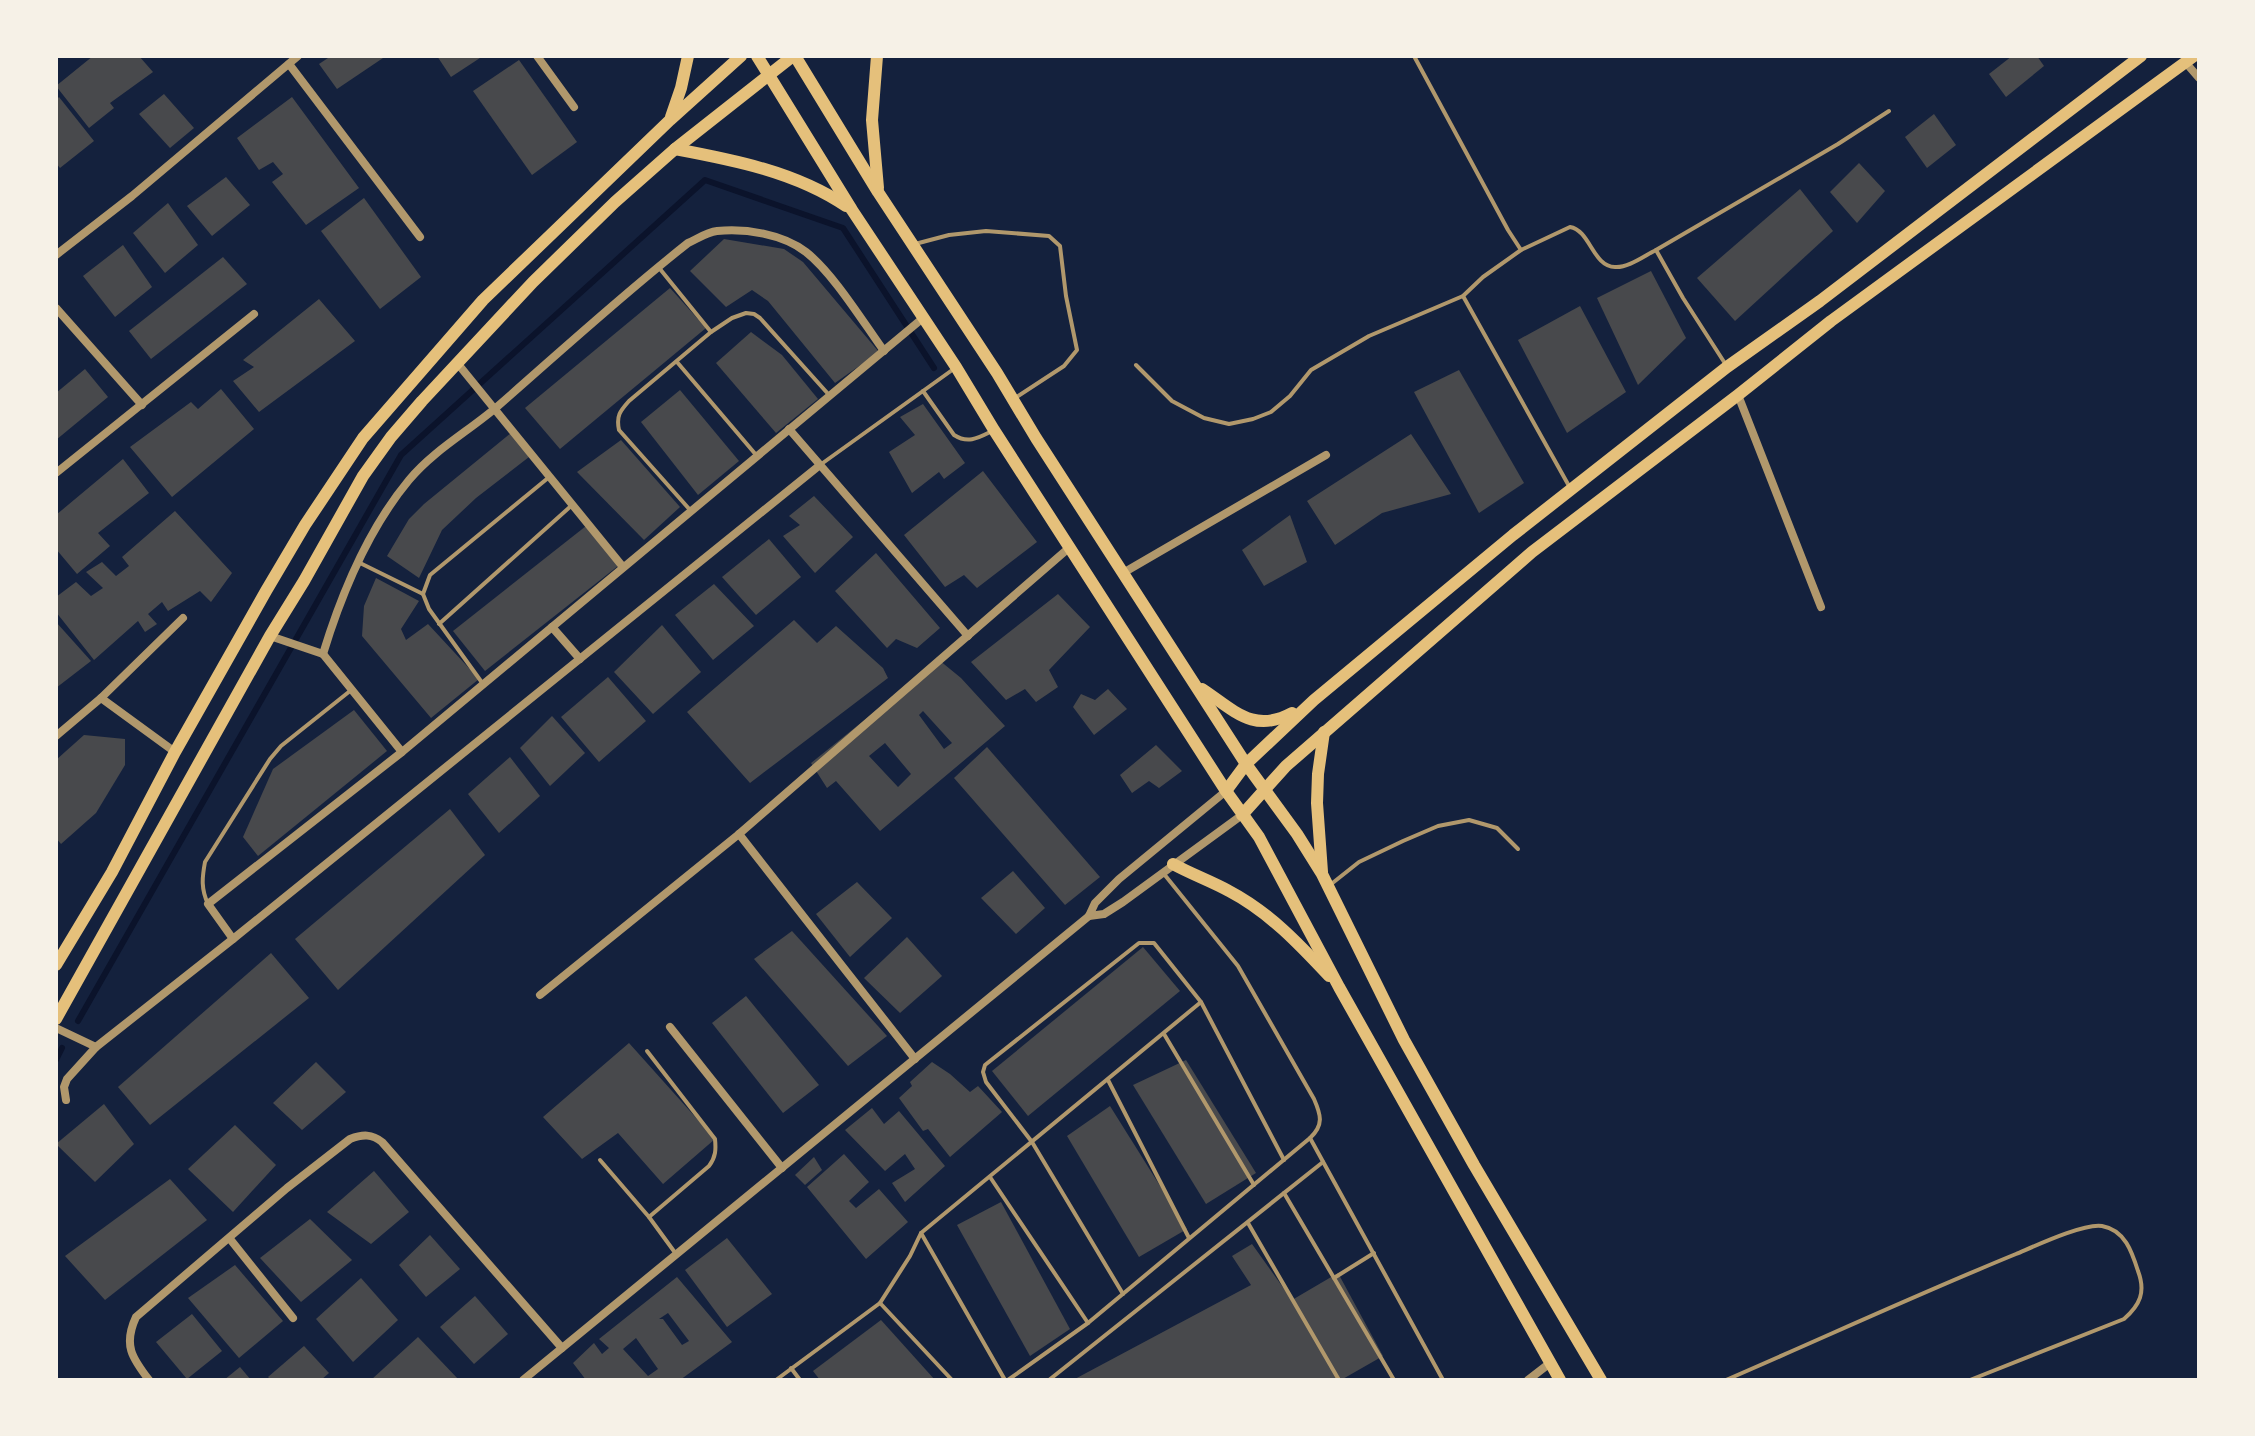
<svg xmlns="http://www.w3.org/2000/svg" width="2255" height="1436" font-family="Poppins,sans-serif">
<rect width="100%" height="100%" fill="#14213d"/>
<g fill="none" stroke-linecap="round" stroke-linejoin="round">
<g stroke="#0b132b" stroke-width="6">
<path d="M78 1021 401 455 705 180 843 228 934 368"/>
<path d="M56 1060 62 1048"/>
</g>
</g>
<g fill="#48494c" fill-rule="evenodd">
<path d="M93 56H139L153 72 110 103 114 108 89 128 56 86Z"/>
<path d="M331 56H386L337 89 319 64Z"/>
<path d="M437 56H483L451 77Z"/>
<path d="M2012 56H2037L2044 66 2006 97 1989 74Z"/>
<path d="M519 60 577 142 532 175 473 91Z"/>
<path d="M164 94 194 128 170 148 139 114Z"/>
<path d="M59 97 94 141 60 168 56 163V100Z"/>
<path d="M292 97 359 188 306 225 272 182 283 174 273 162 259 170 237 138Z"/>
<path d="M1934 114 1956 145 1927 168 1905 137Z"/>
<path d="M1859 163 1885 191 1857 223 1830 192Z"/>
<path d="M226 177 250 205 212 236 187 206Z"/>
<path d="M1800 189 1833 231 1735 321 1697 278Z"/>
<path d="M364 198 421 277 380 309 321 231Z"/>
<path d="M168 203 198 245 165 273 133 233Z"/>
<path d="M724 239 784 249 803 262 879 352 835 383 768 301 752 290 726 307 690 271Z"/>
<path d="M123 245 152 287 115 317 83 276Z"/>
<path d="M223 257 247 284 151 359 129 331Z"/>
<path d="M1651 271 1686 338 1638 385 1597 298Z"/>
<path d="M670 288 706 328 560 449 525 408Z"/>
<path d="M319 299 355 341 259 412 233 381 254 367 243 360Z"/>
<path d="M1580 306 1626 392 1567 433 1518 340Z"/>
<path d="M751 332 782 355 818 399 776 433 716 363Z"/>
<path d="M85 369 108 397 56 440V393Z"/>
<path d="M1459 370 1524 483 1479 513 1414 392Z"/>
<path d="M221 389 254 429 172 497 130 447 191 402 198 409Z"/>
<path d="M680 390 739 461 698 495 641 422Z"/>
<path d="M923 404 965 463 944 479 939 472 912 493 889 452 915 435 900 417Z"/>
<path d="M511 433 529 457 476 498 442 530 419 578 387 556 409 519 424 504Z"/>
<path d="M1411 434 1451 494 1382 513 1335 545 1307 501Z"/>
<path d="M621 440 680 507 644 540 577 472Z"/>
<path d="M123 459 149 493 98 533 110 546 77 574 56 549V515Z"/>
<path d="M983 471 1037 542 977 588 964 575 945 587 904 535Z"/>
<path d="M814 496 853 537 815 573 783 536 800 525 789 516Z"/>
<path d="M175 511 232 573 211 602 200 591 168 611 162 602 148 614 157 624 145 632 138 621 94 660 56 612V597L76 582 91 596 103 588 86 572 102 562 116 576 129 566 122 557Z"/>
<path d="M1290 515 1307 562 1264 586 1242 550Z"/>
<path d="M586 526 618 566 485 671 453 631Z"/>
<path d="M769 539 801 577 756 615 722 577Z"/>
<path d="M876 553 940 628 917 648 896 639 887 648 835 591Z"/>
<path d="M376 578 419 601 401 629 406 640 428 624 479 679 431 718 362 636 364 606Z"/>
<path d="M714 584 754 626 713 660 675 615Z"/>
<path d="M1058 594 1090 627 1049 670 1058 687 1036 702 1025 689 1006 700 971 662Z"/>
<path d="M794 620 817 643 836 626 883 668 888 678 750 783 687 712Z"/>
<path d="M56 622 91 661 56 688Z"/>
<path d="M662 625 701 672 653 714 614 672Z"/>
<path d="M939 660 961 678 1005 726 880 831 836 781 827 788 811 763ZM923 711 952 743 944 749 919 715ZM885 743 911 774 898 787 869 756Z"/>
<path d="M608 677 646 721 599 762 561 717Z"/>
<path d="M1108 689 1127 709 1094 735 1073 707 1081 694 1095 700Z"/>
<path d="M354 710 387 751 258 856 243 837 273 769Z"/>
<path d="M552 716 585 753 550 786 520 748Z"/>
<path d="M84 735 125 739V765L96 813 61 844 56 838V760Z"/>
<path d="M1156 745 1182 771 1159 788 1149 781 1132 793 1120 775Z"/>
<path d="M987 747 1100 877 1065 905 954 778Z"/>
<path d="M510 757 540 796 499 833 468 794Z"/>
<path d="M450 809 485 855 338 990 295 939Z"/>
<path d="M1013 871 1045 908 1016 934 981 898Z"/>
<path d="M857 882 892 918 850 957 816 914Z"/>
<path d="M792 931 887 1036 848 1066 754 959Z"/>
<path d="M907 937 942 976 900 1013 864 978Z"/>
<path d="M1143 947 1180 991 1028 1116 992 1071Z"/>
<path d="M271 953 309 998 150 1125 118 1087Z"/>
<path d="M746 996 819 1085 783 1113 712 1023Z"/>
<path d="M629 1043 715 1139 663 1184 618 1133 582 1159 543 1117Z"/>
<path d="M1186 1060 1256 1173 1206 1204 1133 1085Z"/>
<path d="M316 1062 346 1092 302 1130 273 1103Z"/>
<path d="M932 1062 950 1074 970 1092 978 1086 1002 1112 950 1157 928 1129 923 1131 899 1098 912 1086 910 1082Z"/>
<path d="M104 1104 134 1144 95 1182 56 1144Z"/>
<path d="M1110 1106 1187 1229 1139 1257 1067 1136Z"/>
<path d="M872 1108 884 1124 899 1111 945 1166 905 1202 892 1183 915 1169 905 1154 885 1171 845 1130Z"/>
<path d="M235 1125 276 1165 233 1212 188 1169Z"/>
<path d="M844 1154 869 1182 849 1201 856 1208 879 1189 908 1222 866 1259 807 1187Z"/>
<path d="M814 1157 822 1170 805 1185 795 1175Z"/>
<path d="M374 1171 409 1212 371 1244 327 1212Z"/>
<path d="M170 1179 207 1220 105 1300 65 1256Z"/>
<path d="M1001 1202 1070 1329 1030 1356 957 1225Z"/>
<path d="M310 1219 352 1260 301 1302 260 1258Z"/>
<path d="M430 1235 460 1269 426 1297 399 1265Z"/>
<path d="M727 1238 772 1294 727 1327 685 1270Z"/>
<path d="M1252 1244 1292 1300 1338 1273 1383 1356 1341 1380H1073L1251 1285 1232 1256Z"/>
<path d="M235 1265 283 1321 239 1358 188 1298Z"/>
<path d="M677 1277 732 1342 680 1380H586L573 1363 594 1343 602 1354 609 1348 599 1339ZM668 1313 689 1341 682 1345 663 1319H659ZM636 1338 658 1369 648 1376 623 1349Z"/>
<path d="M361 1278 398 1320 353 1362 316 1319Z"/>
<path d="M475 1296 508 1334 474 1364 440 1327Z"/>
<path d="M192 1314 222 1351 187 1379 156 1342Z"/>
<path d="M881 1320 935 1380H820L813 1371Z"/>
<path d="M418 1337 459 1380H371Z"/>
<path d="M304 1346 329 1373 321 1380H271L268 1377Z"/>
<path d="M240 1367 251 1380H224Z"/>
</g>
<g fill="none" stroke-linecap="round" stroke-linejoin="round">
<g stroke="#b1986c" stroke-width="4">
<path d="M915 244 949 235 986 231 1049 236 1060 246 1066 296 1077 350 1064 366 1015 398"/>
<path d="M1521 250 1570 227C1590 230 1593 267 1615 267 1628 268 1644 256 1656 250L1838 144 1889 111"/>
<path d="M1656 250 1683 298 1726 365"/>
<path d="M660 269 711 332"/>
<path d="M1463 296 1569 486"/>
<path d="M677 362 757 456"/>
<path d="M1136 365 1172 401 1204 418 1229 424 1253 419 1271 412 1290 396 1311 370 1369 336 1463 296 1483 277 1521 250 1508 230 1414 56"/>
<path d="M923 391 954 435C968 444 978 438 992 431"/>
<path d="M820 465 955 368"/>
<path d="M691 511 619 430C616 416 620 411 629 401L711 332 732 318 746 313 754 314 760 318 830 396"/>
<path d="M358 562 423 594"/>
<path d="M439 624 571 506"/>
<path d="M483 684 429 609 423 594 430 575 548 478"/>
<path d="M1330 885 1359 862 1403 841 1438 826 1469 820 1497 828 1518 849"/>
<path d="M208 904C201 889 202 878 205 862L270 759 281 746 350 691"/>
<path d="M1164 1034 1254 1185"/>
<path d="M647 1051 715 1139C716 1149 716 1157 709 1166L649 1217"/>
<path d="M1108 1080 1189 1238"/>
<path d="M1310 1138 1443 1380"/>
<path d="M600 1160 649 1217 676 1254"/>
<path d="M990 1177 1088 1323"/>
<path d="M1284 1193 1394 1380"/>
<path d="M1248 1223 1339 1380"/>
<path d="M921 1233 1005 1380"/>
<path d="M1334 1278 1374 1253"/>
<path d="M1123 1294 1032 1142 986 1082 983 1072 985 1065 1139 943H1154L1201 1002 1284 1160"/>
<path d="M880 1303 952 1380"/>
<path d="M791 1368 800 1380"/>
<path d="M776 1380 880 1303 910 1256 921 1233 1201 1002"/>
<path d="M1008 1380 1088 1323 1310 1138C1324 1125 1321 1115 1314 1099L1238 966 1164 874"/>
<path d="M1049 1380 1323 1162"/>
<path d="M1726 1380C1823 1338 1918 1294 2016 1254 2035 1246 2084 1223 2102 1226 2125 1230 2132 1252 2138 1271 2146 1292 2140 1305 2124 1319L1970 1380"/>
</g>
<g stroke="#b1986c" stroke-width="8">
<path d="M537 56 574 107"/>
<path d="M2186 63 2199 78"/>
<path d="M289 64 420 237"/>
<path d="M56 255 132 196 298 56"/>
<path d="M56 308 142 405"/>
<path d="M458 364 623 567"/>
<path d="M1738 395 1821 607"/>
<path d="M789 429 968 636"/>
<path d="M56 473 254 314"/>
<path d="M1123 573 1326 455"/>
<path d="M552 627 580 659"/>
<path d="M270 636 323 654 402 752"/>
<path d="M323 654C341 595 369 528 409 480 434 450 469 431 498 406 561 351 622 295 688 243 697 239 707 232 717 231 745 228 783 234 806 252 833 273 863 322 884 351"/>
<path d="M101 698 175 752"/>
<path d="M56 736 101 698 183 618"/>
<path d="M739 834 915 1059"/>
<path d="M1089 916 1104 914 1123 902 1242 815"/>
<path d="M233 939 208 904 402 752 923 318"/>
<path d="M540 995 739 834 1070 547"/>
<path d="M670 1027 782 1168"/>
<path d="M56 1028 96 1047"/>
<path d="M66 1100 64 1087 67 1079 96 1047 233 939 820 465"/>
<path d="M230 1239 293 1318"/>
<path d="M149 1380C132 1358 123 1345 136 1317L287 1188 350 1139C363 1134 372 1134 382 1142L562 1348"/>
<path d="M523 1380 1089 916 1095 903 1119 879 1226 791"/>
<path d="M1528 1380 1550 1363"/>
</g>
<g stroke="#e5c07b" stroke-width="12">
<path d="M757 56 852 210 956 367 994 430 1226 791 1259 837 1339 987 1560 1380"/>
<path d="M795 56 878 192 997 373 1036 438 1246 764 1297 834 1322 874 1404 1040 1474 1165 1601 1380"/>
<path d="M877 56 872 120 878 188"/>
<path d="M671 117 681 88 688 56"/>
<path d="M675 149C734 160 796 172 846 206"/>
<path d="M1202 689C1234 710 1253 734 1292 713"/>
<path d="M1226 791 1246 764 1314 700 1513 535 1727 367 1820 301 2141 56"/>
<path d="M1242 815 1286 766 1532 552 1738 395 1831 321 2194 56"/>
<path d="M1173 864C1191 874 1211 881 1229 891 1269 912 1299 944 1329 976"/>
<path d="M1322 872 1317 803 1318 774 1324 732"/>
<path d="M56 965 112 872 175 752 266 591 305 525 363 438 483 300 670 120 741 56"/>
<path d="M56 1019 270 636 304 581 363 476 391 437 422 401 533 282 615 202 675 149 793 56"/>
</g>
</g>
<rect width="2255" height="1436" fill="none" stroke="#f6f1e7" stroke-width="116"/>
</svg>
